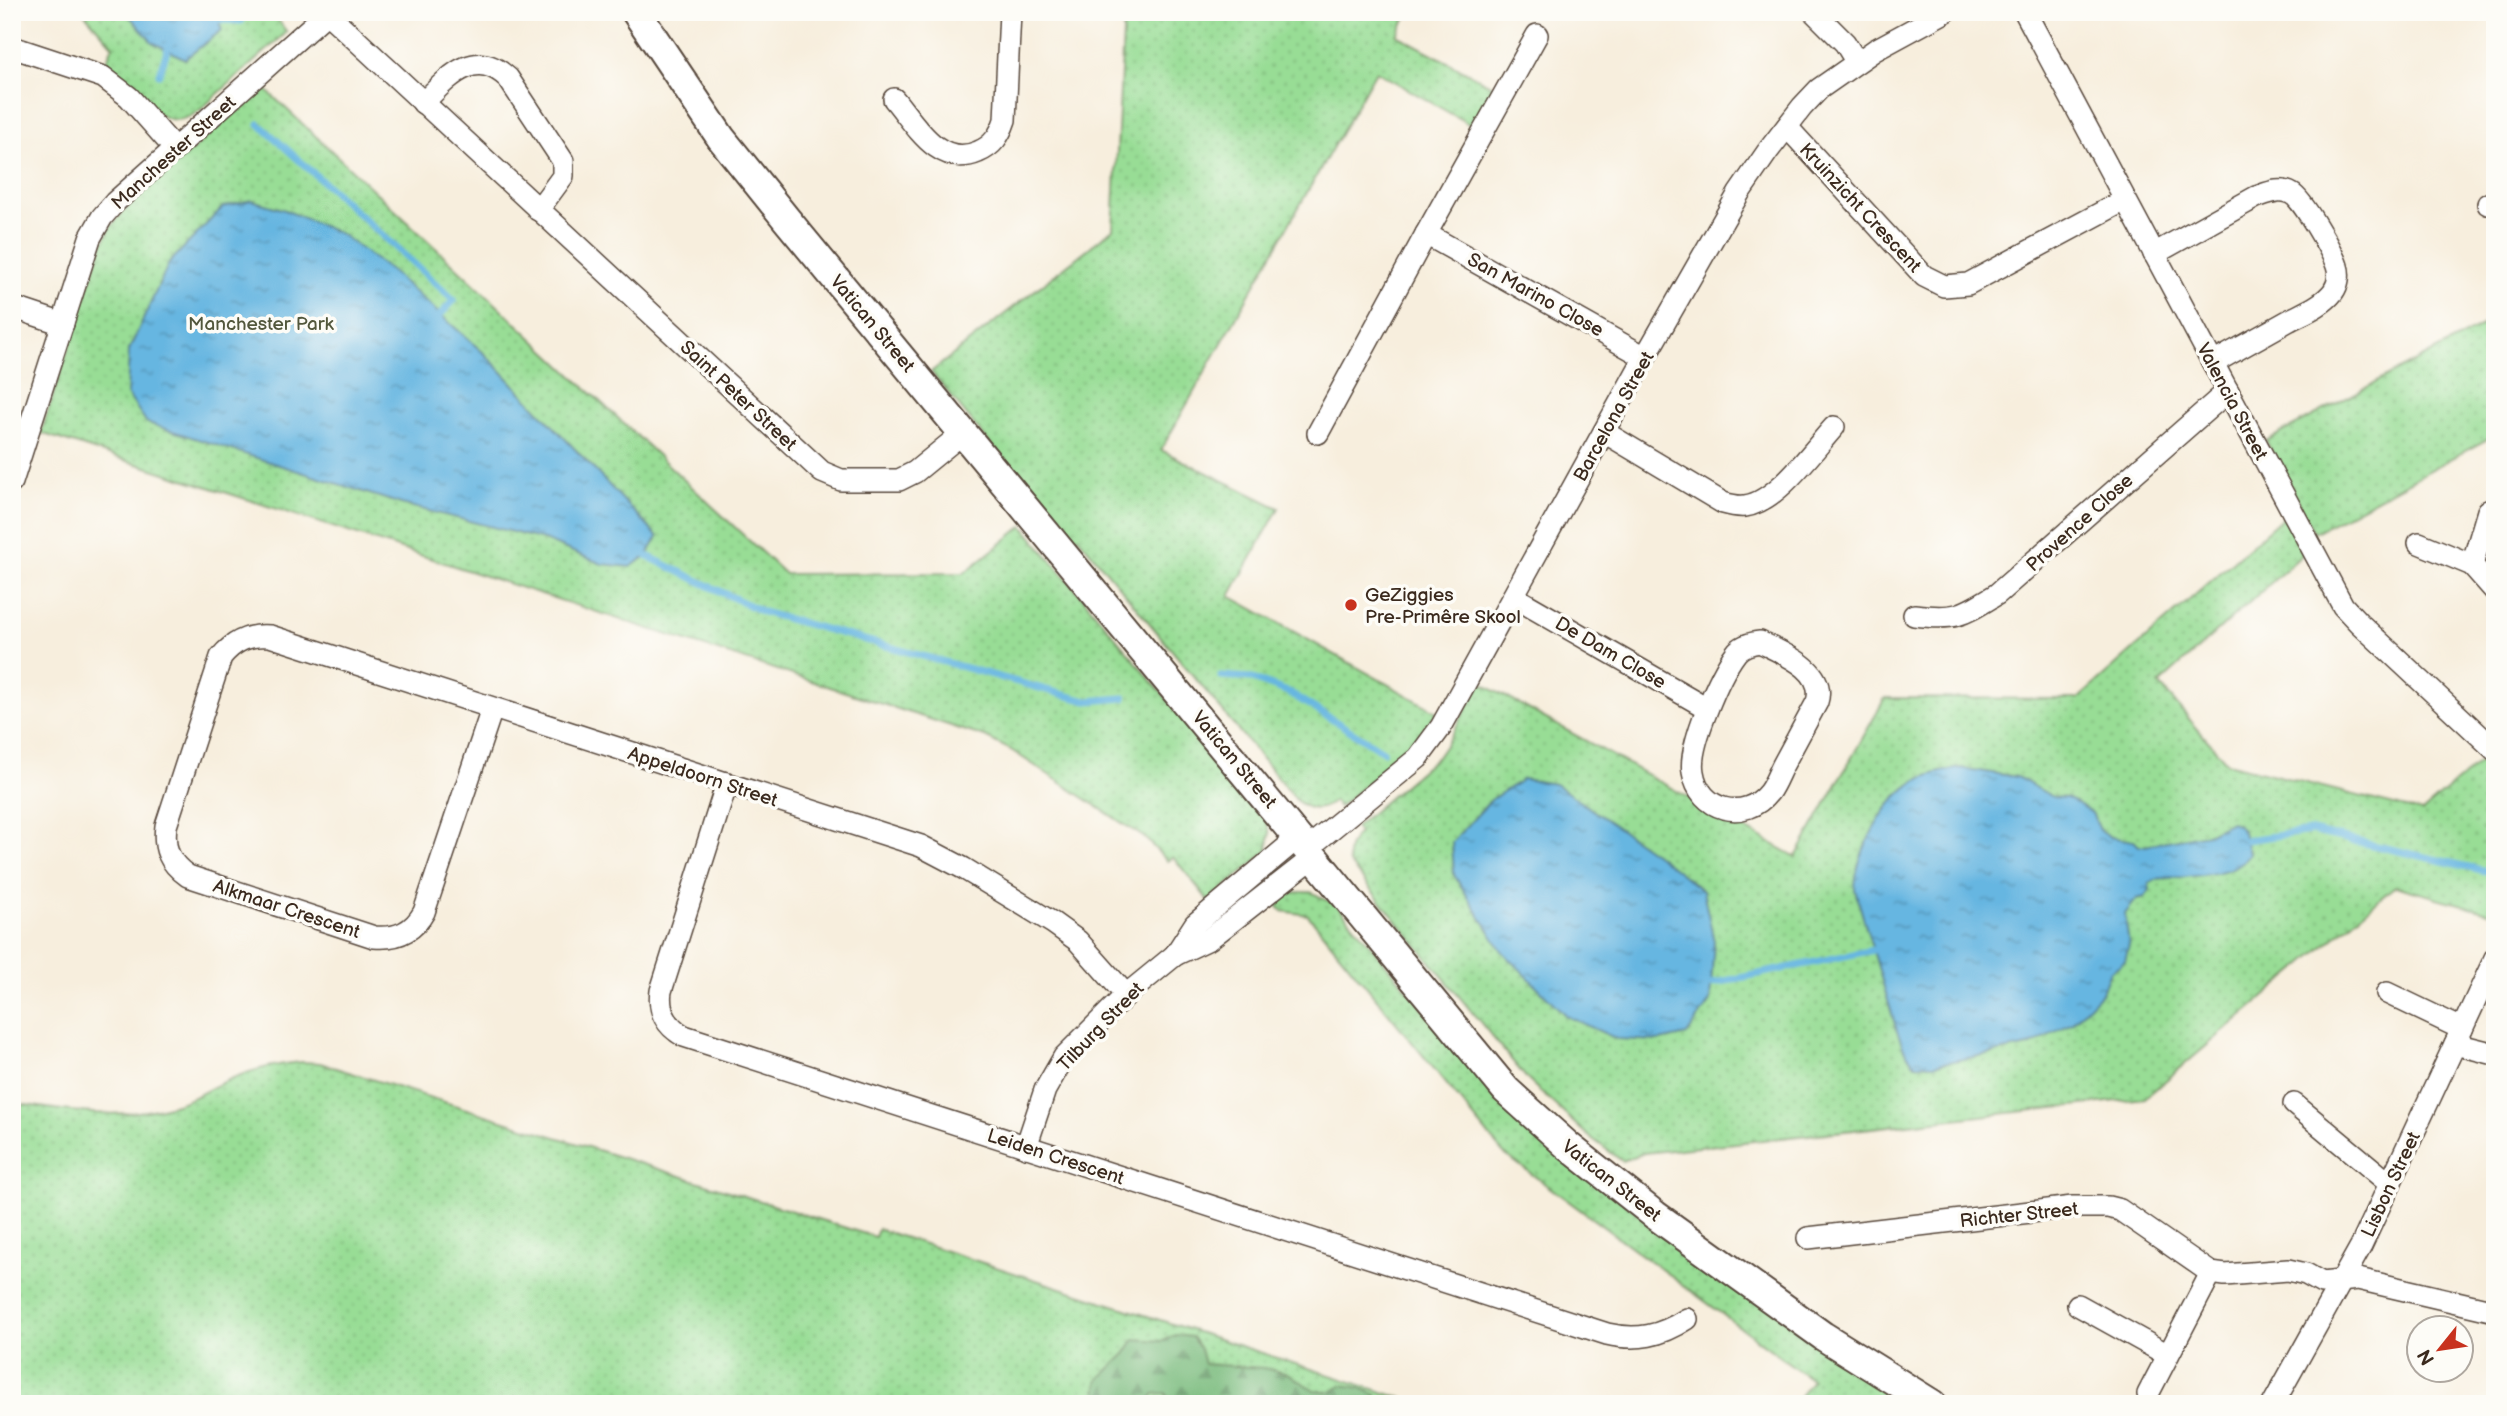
<svg xmlns="http://www.w3.org/2000/svg" width="2507" height="1416" font-family="'Balsamiq Sans',sans-serif">
<defs>
<pattern id="grass-dots" width="8" height="8" patternUnits="userSpaceOnUse" patternTransform="scale(1.75)"><rect width="8" height="8" fill="#98dd95"/><path d="M2 2h.1M6 6h.1" fill="none" stroke="#84be80" stroke-width="1.8" stroke-linecap="round"/></pattern>
<pattern id="forest-firs" width="22" height="20" patternUnits="userSpaceOnUse" patternTransform="scale(1.75)"><rect width="22" height="20" fill="#7abc7e"/><path d="M5 1l3.5 6h-7zM16 11l3.5 6h-7z" fill="#659967"/></pattern>
<pattern id="water-ripples" width="26" height="14" patternUnits="userSpaceOnUse" patternTransform="scale(1.75)"><rect width="26" height="14" fill="#66b6e1"/><path d="M2 4q2-2 4 0t4 0M15 11q2-2 4 0t4 0" fill="none" stroke="#5594b6"/></pattern>
</defs>
<rect width="100%" height="100%" fill="#fdfcf7"/>
<filter id="ink" filterUnits="userSpaceOnUse"><feTurbulence type="fractalNoise" baseFrequency=".0143" numOctaves="2"/><feDisplacementMap in="SourceGraphic" scale="14" xChannelSelector="R" yChannelSelector="G"/><feConvolveMatrix kernelMatrix="1 2 1 2 8 2 1 2 1" color-interpolation-filters="sRGB"/></filter>
<filter id="wash" filterUnits="userSpaceOnUse"><feTurbulence type="fractalNoise" baseFrequency=".00686" numOctaves="4" result="noise"/><feDisplacementMap in="SourceGraphic" scale="28" xChannelSelector="R" yChannelSelector="G"/><feGaussianBlur stdDeviation="1.57" result="paint"/><feColorMatrix in="noise" values="0 0 0 0 0 0 0 0 0 0 0 0 0 0 0 0 0 1.4 0 .05"/><feComposite in="paint" operator="in"/></filter>
<g filter="url(#wash)">
<rect width="100%" height="100%" fill="#f7eedd"/>
<g fill="url(#grass-dots)" stroke="#6a845a" stroke-width="2">
<path d="M83 12H272L287 32 200 110C165 137 150 102 127 82 121 75 112 71 104 66L113 46Z"/>
<path d="M1124 12H1409L1397 35 1496 88 1474 127 1376 71 1161 450 1279 508 1230 596 1437 712 1425 733 1415 744 1339 807 1334 801C1322 811 1309 811 1297 801L1078 537 1070 541 931 372 1113 229Z"/>
<path d="M263 87 785 574 964 573 1023 526 1265 817 1270 833 1267 851 1209 901 1173 857 1167 861 1145 838 1011 750 985 737 41 433 102 245 111 226 125 210Z"/>
<path d="M2495 319V435L2314 533 2266 441Z"/>
<path d="M2285 515 2304 553 2159 684 2227 763 2422 812 2488 755 2495 761V914L2395 886 2145 1098 1644 1153 1622 1161 1586 1134 1528 1080 1349 863C1346 850 1350 842 1359 833L1355 827 1437 757 1448 741 1481 683 1796 857 1885 698 2078 699Z"/>
<path d="M1297 892H1311L1338 906 1503 1104 1552 1151 1907 1404H1794L1812 1380 1503 1153 1308 915 1282 911 1277 905 1286 896Z"/>
<path d="M302 1062 320 1063 875 1237 878 1229 1420 1404H12V1103C68 1111 121 1122 176 1104 194 1099 208 1089 224 1082 249 1070 275 1064 302 1062Z"/>
</g>
<path fill="url(#forest-firs)" stroke="#5a734e" stroke-width="2" d="M1175 1335 1192 1337 1200 1349 1204 1364 1264 1368 1289 1374 1314 1390 1331 1392 1343 1385 1361 1388 1376 1395 1377 1404H1168L1166 1393 1154 1394 1149 1404H1097V1381L1125 1354 1135 1339 1163 1341Z"/>
<g fill="url(#water-ripples)" stroke="#507080" stroke-width="2">
<path d="M126 12H215L222 30 185 59 152 42Z"/>
<path d="M251 200 285 210 341 234 392 272 486 355 658 537 647 556 630 567 602 564 544 540 401 504 147 423 127 394 129 350 169 263 223 207Z"/>
<path d="M1960 768 2017 777 2053 797 2067 798 2079 804 2092 813 2101 832 2110 837 2134 841 2139 846 2207 834 2231 822 2237 824 2243 832 2249 854C2236 878 2182 876 2158 879L2149 884 2150 890 2145 897 2137 899 2125 914 2129 945 2125 961 2110 972 2102 992 2072 1023 2029 1046 1933 1065 1915 1064 1905 1052 1897 1031 1855 890C1855 854 1885 797 1918 780 1931 773 1946 771 1960 768Z"/>
<path d="M1523 779 1555 784 1660 857 1703 891 1714 941 1710 1001 1687 1035 1660 1041 1617 1039 1566 1016 1502 951 1454 875 1452 842 1492 799Z"/>
</g>
<g fill="none" stroke-linecap="round" stroke-linejoin="round">
<g stroke="#66b6e1" stroke-width="7">
<path d="M210 19 241 21"/>
<path d="M159 74 170 42"/>
<path d="M259 124 454 300 440 315"/>
<path d="M647 556 763 612 1087 701 1124 698"/>
<path d="M1221 676 1250 678 1288 692 1383 751"/>
<path d="M2246 840 2311 831 2495 873"/>
<path d="M1711 984 1873 950"/>
</g>
</g>
</g>
<g filter="url(#ink)">
<g fill="none" stroke-linecap="round" stroke-linejoin="round">
<g stroke="#57473b" stroke-width="24">
<g id="street">
<path d="M1814 12 1845 43 1856 61"/>
<path d="M2025 12 2343 606 2359 623 2495 750"/>
<path d="M327 13 822 472 841 480H899L915 472 964 432"/>
<path d="M12 47 103 77 129 97 175 149"/>
<path d="M894 99C915 124 939 169 978 152 993 146 1000 135 1005 120L1010 12"/>
<path d="M423 103C448 78 474 46 508 78L563 161V176L538 210"/>
<path d="M1787 127 1924 276 1944 286 1968 284 2125 200"/>
<path d="M2488 204 2495 201"/>
<path d="M1426 234 1645 357"/>
<path d="M2154 254 2256 197C2268 193 2280 187 2292 194 2303 200 2333 253 2337 266 2340 275 2338 285 2333 292 2322 306 2303 313 2288 321 2263 335 2238 349 2213 363"/>
<path d="M12 307 63 324"/>
<path d="M1604 432 1723 503C1730 505 1737 507 1745 506 1777 502 1813 450 1834 427"/>
<path d="M1318 433 1426 234 1537 35"/>
<path d="M12 482 90 238 102 217 115 202 328 12"/>
<path d="M2419 543 2472 565 2495 591"/>
<path d="M2472 565 2488 511"/>
<path d="M1514 597 1707 708"/>
<path d="M1914 615C1957 620 1961 616 1997 594L2228 391"/>
<path d="M1760 642C1784 654 1827 670 1817 702 1806 722 1795 743 1784 763 1779 772 1775 784 1769 792 1745 823 1699 811 1693 772 1688 746 1720 674 1736 653 1742 645 1751 643 1760 642Z"/>
<path d="M492 709 424 912C413 932 397 939 374 937L188 876C169 863 163 848 166 826L221 657C234 641 249 634 270 636L921 846 963 868 1053 923 1078 941 1126 995"/>
<path d="M727 783 661 991C658 1011 666 1026 684 1036L1607 1334C1637 1341 1661 1336 1687 1319"/>
<path d="M1308 848 1418 758 1441 727 1645 357 1739 193 1768 151 1802 107 1819 89 1875 50 1945 12"/>
<path d="M1175 955 1195 924 1299 837"/>
<path d="M2387 993 2462 1029"/>
<path d="M2455 1044 2495 1054"/>
<path d="M2294 1104 2390 1184"/>
<path d="M1026 1147 1045 1090 1064 1057 1126 995 1175 955 1209 939 1315 856"/>
<path d="M1808 1238 2073 1207H2108L2120 1210 2211 1273 2225 1275 2288 1270 2306 1274 2322 1283 2358 1279 2495 1311"/>
<path d="M2078 1305 2168 1355"/>
<path d="M2148 1394 2211 1273"/>
<path d="M2273 1404 2361 1246 2495 958"/>
</g>
</g>
<g stroke="#57473b" stroke-width="32">
<path id="secondary" d="M636 12 721 138 787 220 1506 1090 1568 1146 1655 1215 1823 1336 1932 1404"/>
</g>
<use href="#street" stroke="#fff" stroke-width="21"/>
<use href="#secondary" stroke="#fff" stroke-width="28"/>
</g>
</g>
<circle fill="#c8321e" stroke="#fdfcf7" stroke-width="2.5" cx="1351" cy="605" r="7"/>
<g text-anchor="middle" stroke-width="7" stroke-linejoin="round" paint-order="stroke">
<g font-size="19" fill="#3b2a1e" stroke="#fdfcf7">
<text transform="translate(173 152) rotate(-42)" y="7">Manchester Street</text>
<text transform="translate(1861 207) rotate(47)" y="7">Kruinzicht Crescent</text>
<text transform="translate(1536 294) rotate(29)" y="7">San Marino Close</text>
<text transform="translate(873 323) rotate(50)" y="7">Vatican Street</text>
<text transform="translate(739 395) rotate(43)" y="7">Saint Peter Street</text>
<text transform="translate(2233 401) rotate(62)" y="7">Valencia Street</text>
<text transform="translate(1613 416) rotate(-61)" y="7">Barcelona Street</text>
<text transform="translate(2079 522) rotate(-42)" y="7">Provence Close</text>
<text transform="translate(1611 652) rotate(30)" y="7">De Dam Close</text>
<text transform="translate(1235 759) rotate(50)" y="7">Vatican Street</text>
<text transform="translate(703 776) rotate(18)" y="7">Appeldoorn Street</text>
<text transform="translate(287 908) rotate(18)" y="7">Alkmaar Crescent</text>
<text transform="translate(1100 1026) rotate(-46)" y="7">Tilburg Street</text>
<text transform="translate(1056 1156) rotate(18)" y="7">Leiden Crescent</text>
<text transform="translate(1612 1180) rotate(38)" y="7">Vatican Street</text>
<text transform="translate(2390 1184) rotate(-65)" y="7">Lisbon Street</text>
<text transform="translate(2019 1214) rotate(-6)" y="7">Richter Street</text>
</g>
<g font-size="19" fill="#52573c" stroke="#fdfcf7">
<text x="261" y="330">Manchester Park</text>
</g>
<g font-size="19" fill="#3b2a1e" stroke="#fdfcf7" text-anchor="start">
<text x="1365" y="601">GeZiggies<tspan x="1365" dy="22">Pre-Primêre Skool</tspan></text>
</g>
</g>
<rect width="2507" height="1416" fill="none" stroke="#fdfcf7" stroke-width="42"/>
<g transform="translate(2440 1349) rotate(240)"><circle r="33" fill="#fdfcf7" stroke="#afa8a0" stroke-width="2"/>
<path d="M0-5L12 26L0 18L-12 26Z" fill="#c8321e"/>
<text y="-10" font-size="19" font-weight="bold" text-anchor="middle" fill="#3b2a1e">N</text>
</g>
</svg>
